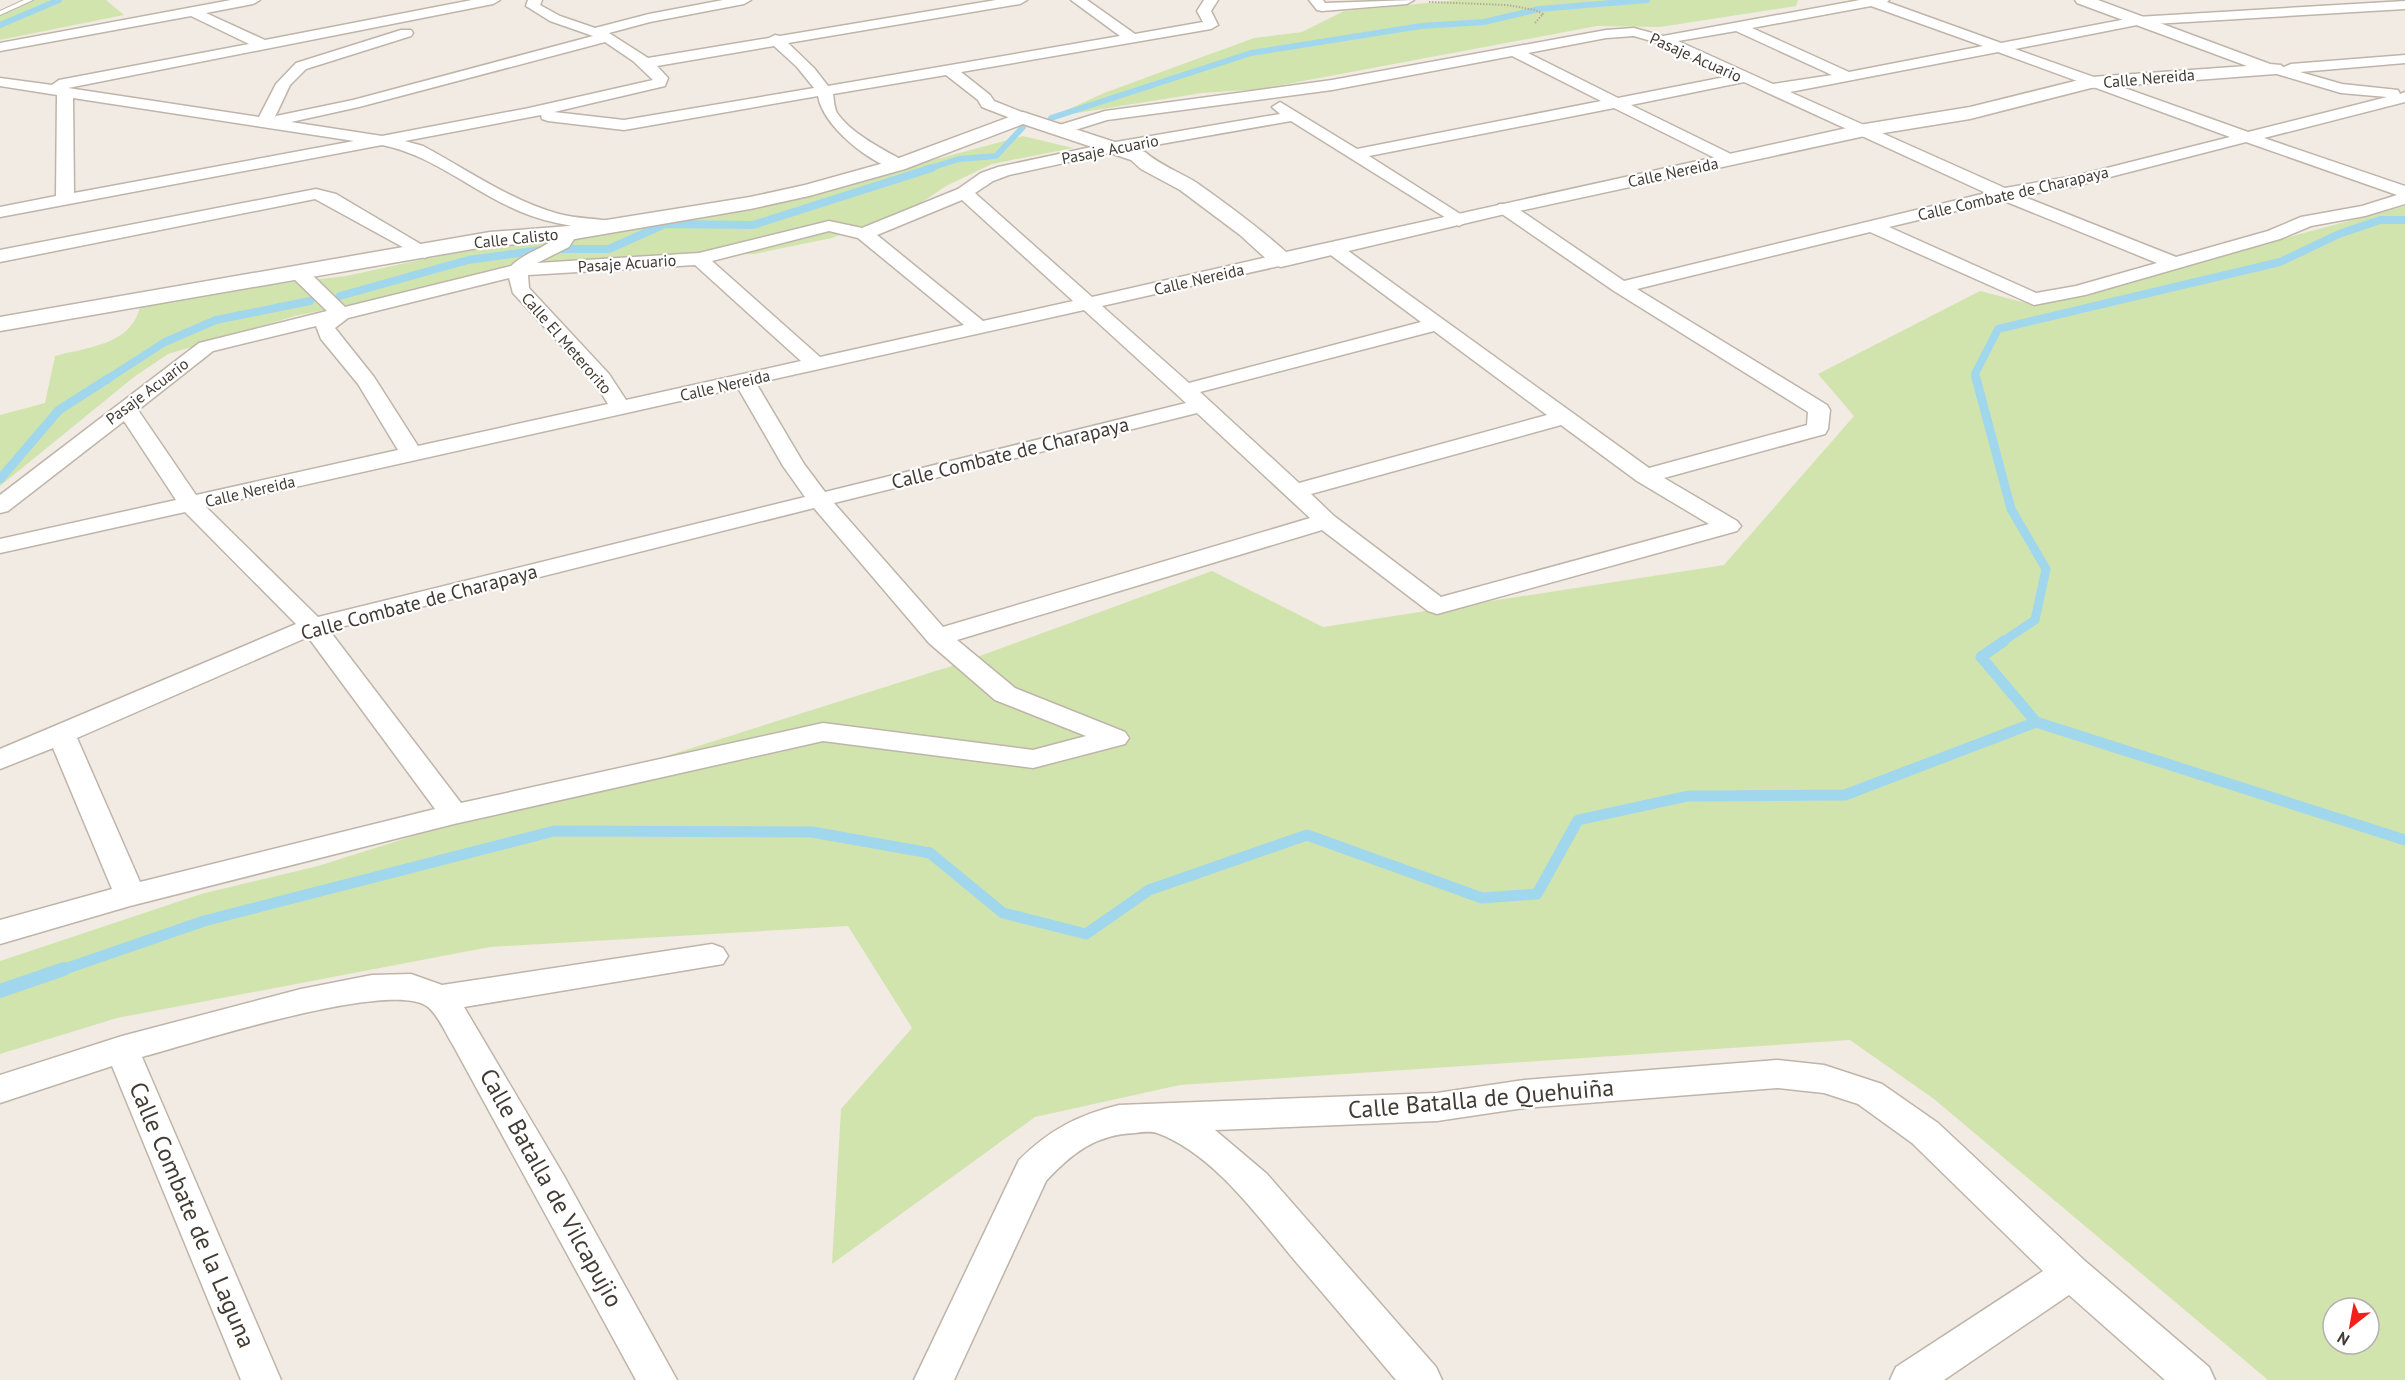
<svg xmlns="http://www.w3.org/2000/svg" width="2405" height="1380" font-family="'PT Sans',sans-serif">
<rect width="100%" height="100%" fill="#f1ebe3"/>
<g fill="#d2e4ad" fill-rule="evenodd">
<path d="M23 0H106L124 15 0 40V10Z"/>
<path d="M1458 0H1798L1796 6 1660 27 1597 26 1261 89 1202 93 1052 117 1104 93 1254 38 1302 32 1344 11Z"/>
<path d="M1023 136 1073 148 992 164 946 186 918 205 832 238 754 254 659 256 455 283 295 316 168 354 134 377 0 486V415L45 403 55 356C88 347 131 345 140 307L283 283 346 276 498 243 592 236 751 209Z"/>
<path d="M2405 206V1380H2268L1934 1099 1850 1040 1180 1085 1035 1117 832 1264 841 1109 912 1028 848 926 490 947 117 1018 0 1054V961L201 894 318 866 958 664 1212 571 1323 627 1724 565 1854 416 1818 374 1980 291 2034 305ZM2333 1308H2369V1344H2333Z"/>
</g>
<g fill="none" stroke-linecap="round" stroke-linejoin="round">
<g stroke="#a1d7ec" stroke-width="6">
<path d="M0 25 59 0"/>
<path d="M1051 118 1251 53 1421 26 1484 22 1539 9 1647 0"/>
<path d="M927 169 959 159 996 156 1023 127"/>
</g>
<g stroke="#a1d7ec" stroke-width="8">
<path d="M340 296 468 260 549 249H609L665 224 753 225 932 168"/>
<path d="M106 380 165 342 216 320 310 301"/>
<path d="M1976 380 1975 374 1998 329 2280 262 2339 234 2380 220H2405"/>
</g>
<g stroke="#a1d7ec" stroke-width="9">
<path d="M1976 378 2011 509 2046 569 2035 620 2002 642"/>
<path d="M0 479 59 410 109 378"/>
</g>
<g stroke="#a1d7ec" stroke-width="11">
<path d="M2004 641 1981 657 2036 722"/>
<path d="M59 971 204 921 554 831 812 832 930 853 1003 913 1086 934 1149 890 1307 835 1482 898 1537 894 1578 820 1688 796 1845 795 2036 722 2405 840"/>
</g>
<path stroke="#a1d7ec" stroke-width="14" d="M0 991 64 969"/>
<g stroke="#bfb4a9" stroke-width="2">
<path id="service" d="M24 0H33L0 15V11Z"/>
</g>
<g stroke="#bfb4a9" stroke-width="3">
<g id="minor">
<path d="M231 0H260L253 4 206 13 265 40 472 0H500L493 4 68 88 259 117 276 84 296 63 401 30H411L413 33 411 36 306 69 290 85 274 119 276 116 353 100 593 36 550 21 526 6 528 0H542L540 5 560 16 595 28 649 14 723 0H751L744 4 650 22 609 33 648 58 769 38 775 35 780 36 996 0H1027L1020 4 788 43 814 68 828 86 1120 36 1071 0H1087L1135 34 1203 22 1197 11 1204 0H1218L1211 11 1218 25 1211 29 961 72 990 95 994 101 1029 115 1031 118 1023 123 982 107 978 100 946 75 833 94C834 100 834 107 837 113 852 134 882 149 904 161L906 165 904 169 898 170C869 163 823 126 818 96L624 130 548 121 542 119 541 115 405 141 423 146C466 169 511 201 559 214 577 219 596 218 614 222L617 226 614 230 608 231C572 227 539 222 506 205 465 185 428 154 382 145L0 217V207L56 196 57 95 0 86V78L52 85 59 80 249 44 191 16 0 51V43ZM605 42 633 61 653 80 529 108 382 136 291 122 359 107ZM774 46 797 67 814 88 624 120 554 112 665 86 668 78 657 66ZM73 98 354 141 74 193Z"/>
<path d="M1309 0H1323L1325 3 1414 0 1407 4 1322 11 1317 10Z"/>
<path d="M1860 0H1889L1887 2 2001 43 2137 17 2405 1V9L2137 25 2015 49 2248 132 2387 97 2341 93 2270 72 2268 69 2270 66 2284 67 2291 64 2405 55V63L2300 72 2342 84 2398 90 2400 94 2405 92V102L2264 138 2405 186V204L2365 216 2311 226 2280 239 2085 295 2034 305 1870 232 1637 289 1827 405 1830 410 1828 429 1825 434 1664 478 1737 521 1741 526 1737 531 1437 614 1428 611 1322 530 957 640 1015 688 1125 732 1129 738 1125 744 1033 768 823 741 454 824 130 906 0 944V920L112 889 53 748 0 769V749L296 624 185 512 0 553V539L176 500 124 421 8 511 0 513V495L199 343 327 311 292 277 290 273 292 269H306L345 307 511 266C527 250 551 248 563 229L569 228 578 233 569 247 537 263 699 253 829 221 862 228 958 189 981 173 998 167 1110 143 1280 114 1272 107 1280 102 1357 149 1601 101 1512 56 1332 90 1107 120 1059 135 1051 130 1053 127 1105 111 1332 80 1606 30 1634 28 1663 36ZM1871 6 1983 46 1849 72 1752 28ZM1736 31 1832 75 1773 84 1678 41ZM1634 36 1658 43 1730 76 1618 98 1528 53 1606 38ZM1998 52 2230 137 2075 176 2005 188 1790 92ZM1744 82 1986 193 1624 281 1511 204H1499L1496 208 1499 212 1614 291 1808 412 1807 425 1649 468 1340 245H1328L1325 249 1328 253 1421 322 1189 383 1102 306 1288 264 1290 260 1288 256 1281 254 1092 297 975 193 993 181 1009 175 1110 153 1291 121 1459 226 1468 221 1465 217 1369 156 1614 108 1729 165 1737 160 1735 156 1631 105ZM2246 142 2397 195 2362 206 2301 217 2268 231 2176 257 2022 196 2075 186ZM962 200 1073 301 983 321 877 235ZM2002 200 2157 263 2076 286 2036 293 1889 227ZM829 231 858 238 964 325 820 357 712 261ZM695 265 801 361 626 400 609 374 529 288 528 275ZM509 278 513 293 594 381 608 404 418 446 374 377 335 328 348 318ZM1084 310 1186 403 825 492 804 464 756 383ZM316 326 321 339 358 384 398 450 196 495 138 410 213 351ZM1434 331 1547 415 1299 483 1200 392ZM738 388 783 466 805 497 318 617 206 507ZM1197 413 1310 518 943 627 834 503ZM1561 425 1637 481 1709 524 1441 597 1334 516 1311 494ZM814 508 929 643 995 700 1086 736 1033 750 823 723 461 803 329 630ZM308 637 435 809 140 882 77 738Z"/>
<path d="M316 189 336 194 434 252 425 258 419 256 315 199 0 262V250Z"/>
<path d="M712 944 723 948 728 956 723 964 464 1007 564 1176 677 1380H636L453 1045C446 1034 438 1015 428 1007 393 978 191 1044 142 1057L281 1380H241L112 1066 0 1103V1075L122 1036 301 989 372 975 411 974 442 985Z"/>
<path d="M1777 1060 1824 1065 1882 1084 1938 1123 2085 1261 2209 1367 2215 1380H2165L2069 1295 1944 1380H1890L1896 1367 2043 1271 1912 1143 1858 1104 1824 1093 1777 1088 1524 1108 1437 1121 1215 1130 1267 1174 1436 1367 1442 1380H1396C1363 1341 1330 1301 1296 1262 1259 1218 1213 1153 1157 1133 1151 1131 1142 1132 1135 1133 1096 1134 1071 1154 1046 1181L954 1380H914L1019 1160C1049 1130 1078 1115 1119 1105L1437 1093 1524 1080Z"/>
</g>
</g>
<g stroke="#bfb4a9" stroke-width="3">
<path id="tertiary" d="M2075 0H2098L2270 64 2281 65 2284 69 2275 74 2091 88 1970 119 1865 136 1505 214 1281 267 1273 265 1240 235 1180 190 1141 169 1131 160 1023 124 905 169 809 196 750 209 569 240 490 246 0 331V317L490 232 569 226 750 197 805 185 891 161 1023 112 1145 152C1161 166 1180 172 1197 183 1228 205 1258 227 1286 252L1865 124 1970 107 2091 77 2247 66 2077 3Z"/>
</g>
<path stroke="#bdab98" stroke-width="2" stroke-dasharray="1.5 1.5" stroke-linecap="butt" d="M1429 2 1507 5 1535 10 1543 14 1534 24"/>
<use href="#service" fill="#fff" fill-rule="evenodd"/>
<use href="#minor" fill="#fff" fill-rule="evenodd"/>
<use href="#tertiary" fill="#fff" fill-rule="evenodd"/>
</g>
<g text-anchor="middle" stroke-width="4.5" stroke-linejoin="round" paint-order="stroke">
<g font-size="16" fill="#423b34" stroke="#fff">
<text transform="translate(1696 57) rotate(24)" y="6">Pasaje Acuario</text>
<text transform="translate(2149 78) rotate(-5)" y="6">Calle Nereida</text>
<text transform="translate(1110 149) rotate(-11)" y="6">Pasaje Acuario</text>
<text transform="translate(1673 172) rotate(-12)" y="6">Calle Nereida</text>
<text transform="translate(2013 193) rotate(-13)" y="6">Calle Combate de Charapaya</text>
<text transform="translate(516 238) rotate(-6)" y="6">Calle Calisto</text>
<text transform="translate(627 263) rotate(-4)" y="6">Pasaje Acuario</text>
<text transform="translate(1199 279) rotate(-13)" y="6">Calle Nereida</text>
<text transform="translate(567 343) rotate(49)" y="6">Calle El Meterorito</text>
<text transform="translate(725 385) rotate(-13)" y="6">Calle Nereida</text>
<text transform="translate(147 391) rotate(-37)" y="6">Pasaje Acuario</text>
<text transform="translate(250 491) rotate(-13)" y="6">Calle Nereida</text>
</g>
<g font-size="20" fill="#423b34" stroke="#fff">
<text transform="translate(1010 453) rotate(-14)" y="7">Calle Combate de Charapaya</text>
<text transform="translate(419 602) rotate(-15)" y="7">Calle Combate de Charapaya</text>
</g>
<g font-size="24" fill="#423b34" stroke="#fff">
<text transform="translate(1481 1099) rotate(-5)" y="8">Calle Batalla de Quehuiña</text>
<text transform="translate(551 1188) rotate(61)" y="8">Calle Batalla de Vilcapujio</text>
<text transform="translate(192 1215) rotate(67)" y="8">Calle Combate de la Laguna</text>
</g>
</g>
<g transform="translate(2351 1326) rotate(211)"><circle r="28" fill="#ffffff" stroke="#b3b1ae" stroke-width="1.5"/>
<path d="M0-4.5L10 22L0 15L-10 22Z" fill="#f1201a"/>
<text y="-9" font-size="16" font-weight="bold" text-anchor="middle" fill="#423b34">N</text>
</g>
</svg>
